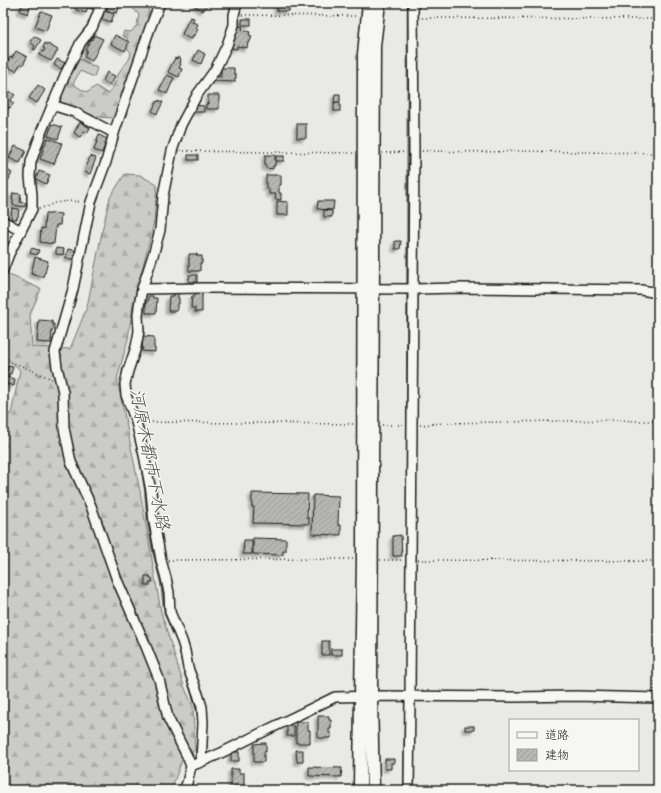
<svg xmlns="http://www.w3.org/2000/svg" width="661" height="793" font-family="'Indie Flower','Klee One',sans-serif">
<defs>
<pattern id="forest-firs" width="22" height="20" patternUnits="userSpaceOnUse"><rect width="22" height="20" fill="#cbcbc7"/><path d="M5 1l3.5 6h-7zM16 11l3.5 6h-7z" fill="#aeaeaa"/></pattern>
<pattern id="building-hatch" width="6" height="6" patternUnits="userSpaceOnUse"><rect width="6" height="6" fill="#b6b6b3"/><path d="M-1 1l2-2M0 6l6-6M5 7l2-2" fill="none" stroke="#9c9c99"/></pattern>
<filter id="shadow"><feDropShadow dx="-3" dy="3" stdDeviation="1" flood-color="#0004"/></filter>
</defs>
<rect width="100%" height="100%" fill="#e9e9e5"/>
<filter id="ink" filterUnits="userSpaceOnUse"><feTurbulence type="fractalNoise" baseFrequency=".025" numOctaves="2"/><feDisplacementMap in="SourceGraphic" scale="8" xChannelSelector="R" yChannelSelector="G"/><feConvolveMatrix kernelMatrix="1 2 1 2 8 2 1 2 1" color-interpolation-filters="sRGB"/></filter>
<g filter="url(#ink)">
<g fill="url(#forest-firs)" stroke="#747472">
<path d="M126 3H146C151 10 148 18 146 26L114 118 97 117 62 103 59 99 67 82 80 59 97 68 94 77 80 71 73 84 84 91 88 92 96 86 108 94C114 87 116 79 120 71 124 63 129 64 131 53L128 49 127 38 122 36 124 31 131 32 137 25 139 15 133 8Z"/>
<path d="M125 174 140 175 157 185 154 222 145 258 133 304 128 339 117 379 140 491 161 612 184 686 193 707 195 750 182 760 171 790H3V415L11 414 20 370 6 357 3 356V283L7 274 41 289 30 314 32 347 70 349 87 307 103 227 110 197Z"/>
</g>
<g fill="none" stroke-linecap="round" stroke-linejoin="round">
<g stroke="#6d6d6c" stroke-width="2.5">
<path d="M122 381 123 370 126 363"/>
<path d="M140 456 145 489 148 523 153 551 161 582 165 614 179 646 184 670 189 683 198 715"/>
<path d="M407 512 408 3"/>
<path d="M195 763 198 736"/>
<path d="M404 790 405 727"/>
</g>
</g>
<g fill="url(#building-hatch)" stroke="#1c1c1c" filter="url(#shadow)">
<path d="M23 3H31L28 14 20 11Z"/>
<path d="M78 3 88 6 86 13 76 10Z"/>
<path d="M109 3 120 6 117 13 106 10Z"/>
<path d="M196 3H208L203 11 195 6 196 4H195Z"/>
<rect x="277" y="3" width="12" height="8"/>
<path d="M41 11 52 15 46 31 35 27Z"/>
<path d="M104 11 114 14 111 22 102 19Z"/>
<path d="M190 17 194 18 192 22 198 24 196 28 198 29 195 35H193L192 39H190L182 34Z"/>
<rect x="242" y="19" width="9" height="6"/>
<path d="M238 26 243 27 242 30 250 32 249 35 252 36 250 42H248L247 48 237 46V49L231 48 233 40 234 41Z"/>
<path d="M94 35 103 39 92 61 84 57 87 50H85L91 39 92 40Z"/>
<path d="M115 35 129 42 125 51 111 44Z"/>
<path d="M34 36 41 40 35 50 33 49 35 46 30 42Z"/>
<path d="M45 43 48 45V44L58 50 51 61 39 55 42 51 43 52 45 49 43 48Z"/>
<path d="M198 50 205 54 201 64 193 60Z"/>
<path d="M16 51 27 57 23 65 21 63 16 71 6 66 10 57 12 58Z"/>
<path d="M178 57 181 59 180 61H181L180 64H181L179 68 182 69 179 77 168 72 175 58 177 59Z"/>
<path d="M57 59 65 63 61 69 54 65Z"/>
<path d="M221 68H234V74H236V78H235V82L213 81V77L215 75H218V77H221Z"/>
<path d="M107 72 115 76 111 85 103 81Z"/>
<path d="M167 75 174 78 167 94 159 90Z"/>
<path d="M38 85 45 90 37 103 29 98Z"/>
<path d="M8 90 15 95 10 101 14 103 10 108 9 107 5 112 3 111V96Z"/>
<path d="M335 94H340V102H334Z"/>
<path d="M208 95H219V109H206V104H208Z"/>
<path d="M159 100 163 102 157 114 152 111 157 101 159 102Z"/>
<rect x="334" y="103" width="6" height="8"/>
<path d="M194 105 204 106V112H194Z"/>
<path d="M80 122 90 128 87 133 84 131 80 137 74 133Z"/>
<path d="M52 124 62 127 58 139 48 136Z"/>
<rect x="297" y="124" width="9" height="14"/>
<path d="M99 135 107 139 102 153 94 150Z"/>
<path d="M47 138 62 143 54 164 40 159 44 148H42L43 145H45Z"/>
<path d="M15 146 26 151 20 163 9 158Z"/>
<rect x="188" y="155" width="10" height="5"/>
<path d="M265 155H275V166H273V169L266 168V166H265Z"/>
<path d="M90 156 96 158 90 174 85 172Z"/>
<rect x="276" y="156" width="8" height="5"/>
<path d="M7 170 12 173 8 181 3 179Z"/>
<path d="M39 171 50 175 46 184 36 179Z"/>
<path d="M266 175H281V185H279V193H281V200L275 199 276 194H269V188H266Z"/>
<path d="M13 193 21 194 20 202 26 203 25 207 13 205V199H12Z"/>
<path d="M277 201 288 202V215H277Z"/>
<path d="M318 201H334L333 210 317 209Z"/>
<path d="M12 208 19 209 18 217H17V219H11Z"/>
<path d="M324 210 332 211V217H324Z"/>
<path d="M52 213 61 214 60 225H56L54 244 40 242 41 228 44 229 45 214H52Z"/>
<path d="M395 241H401L400 249H395Z"/>
<path d="M31 248 39 250 37 255 30 253Z"/>
<path d="M56 248 64 249 63 255 56 254Z"/>
<path d="M68 249 78 251 76 260 66 258Z"/>
<path d="M189 254H197V256H202V263H200V271H189Z"/>
<path d="M35 257 48 261 45 273H44L43 277 31 274Z"/>
<rect x="189" y="275" width="8" height="7"/>
<path d="M174 293H178V298H179V304H177V311H168L169 296H174Z"/>
<path d="M195 293H202V312H195V308H191L192 296H195Z"/>
<path d="M148 296H153V298H157L156 313H146V301H148Z"/>
<path d="M39 320 52 321V324H54V330H52L51 343 37 342Z"/>
<path d="M143 336 154 337V348H155V352L142 351Z"/>
<path d="M8 366 13 367 11 374 10 373 9 376 5 375Z"/>
<path d="M5 377 15 379 14 386 4 383Z"/>
<path d="M252 493 308 494 307 518H309V524L253 523 254 507H252Z"/>
<path d="M313 495 339 496 338 525H341V535L312 534Z"/>
<path d="M401 535 402 556H393V536Z"/>
<path d="M253 538 286 539V551H283V555L253 554Z"/>
<path d="M244 540H252V554H243Z"/>
<path d="M145 576H150V578H152L153 582H150V585H145Z"/>
<rect x="322" y="641" width="7" height="14"/>
<rect x="331" y="649" width="11" height="6"/>
<path d="M318 716H329V720H331V729H329V733H331V738H318Z"/>
<path d="M296 722H308V730H310V743H296Z"/>
<rect x="287" y="726" width="7" height="10"/>
<rect x="465" y="726" width="9" height="4"/>
<path d="M264 743H266V752H264V762H254V744Z"/>
<path d="M296 750H303V762H297Z"/>
<rect x="231" y="752" width="8" height="9"/>
<path d="M385 759H394V763H391V769H385Z"/>
<path d="M309 767 342 768 341 777 309 776Z"/>
<path d="M231 769H239V773H244V790H231Z"/>
</g>
<g fill="none" stroke-linecap="round" stroke-linejoin="round">
<g stroke="#1c1c1c" stroke-width="12">
<g id="minor">
<path d="M91 3 102 6"/>
<path d="M160 3 150 28 114 133 106 162 91 202 73 289 55 352 57 367 63 392 64 428 71 462 91 506 117 580 145 644 159 679 168 718 187 756 191 766 187 783 184 790"/>
<path d="M52 105 74 112 114 133"/>
<path d="M3 221 21 231"/>
<path d="M3 270 9 254 32 209V195L30 176 31 162 42 130 65 75 81 42 92 28 102 3"/>
<path d="M142 289 203 288 413 289 460 288 641 290 658 293"/>
<path d="M201 762 203 723 202 707 198 694 188 668 185 651 182 641 170 612 169 593 166 578 161 560 154 522 151 491 144 455 136 422 126 395 125 384 128 371 136 347 139 331 138 316 139 306 142 289 154 252 160 230 163 196 172 151 181 125 197 95 215 70 227 45 234 25V15L237 3"/>
<path d="M196 764 219 754 255 736 335 697 381 696 517 697 575 696 658 698"/>
<path d="M409 790 410 697 414 152 413 3"/>
</g>
</g>
<g stroke="#1c1c1c" stroke-width="15">
<g id="tertiary">
<path d="M360 790 361 697 363 560 364 54 369 3"/>
<path d="M373 790 371 696 374 46 379 3"/>
</g>
</g>
<g stroke="#1c1c1c" stroke-width="1.5" stroke-dasharray="1 3" stroke-linecap="butt">
<path d="M655 3 656 284"/>
<path d="M242 15 358 16"/>
<path d="M422 18 658 19"/>
<path d="M180 151 354 153"/>
<path d="M422 151C453 151 484 153 515 151L658 153"/>
<path d="M382 153 406 152"/>
<path d="M39 208C45 208 50 205 55 203 65 201 73 201 82 202"/>
<path d="M3 360 19 365 52 379"/>
<path d="M144 422 354 424"/>
<path d="M382 425H404"/>
<path d="M420 425 443 423 620 420 636 421H658"/>
<path d="M168 560 353 559"/>
<path d="M380 560H403"/>
<path d="M418 560 658 561"/>
<path d="M655 690 656 421V302"/>
<path d="M655 706V790"/>
</g>
<use href="#minor" stroke="#f6f6f2" stroke-width="9"/>
<use href="#tertiary" stroke="#f6f6f2" stroke-width="12"/>
</g>
</g>
<g text-anchor="middle" stroke-width="3" stroke-linejoin="round" paint-order="stroke">
<g font-size="18" font-style="italic" fill="#525251" stroke="#f6f6f2">
<text transform="translate(150 459) rotate(79)" y="6">河原木都市下水路</text>
</g>
</g>
<rect width="661" height="793" fill="none" stroke="#f6f6f2" stroke-width="16"/>
<rect x="8" y="8" width="645" height="777" fill="none" stroke="#1c1c1c" stroke-width="1.5" filter="url(#ink)"/>
<rect x="509" y="719" width="130" height="52" fill="#f6f6f2" stroke="#9f9f9c"/>
<rect x="517" y="732" width="20" height="6" fill="#f6f6f2" stroke="#9f9f9c"/>
<text x="545" y="739" font-size="12" fill="#1c1c1c">道路</text>
<rect x="517" y="749" width="20" height="12" fill="url(#building-hatch)" stroke="#9f9f9c"/>
<text x="545" y="759" font-size="12" fill="#1c1c1c">建物</text>
</svg>
